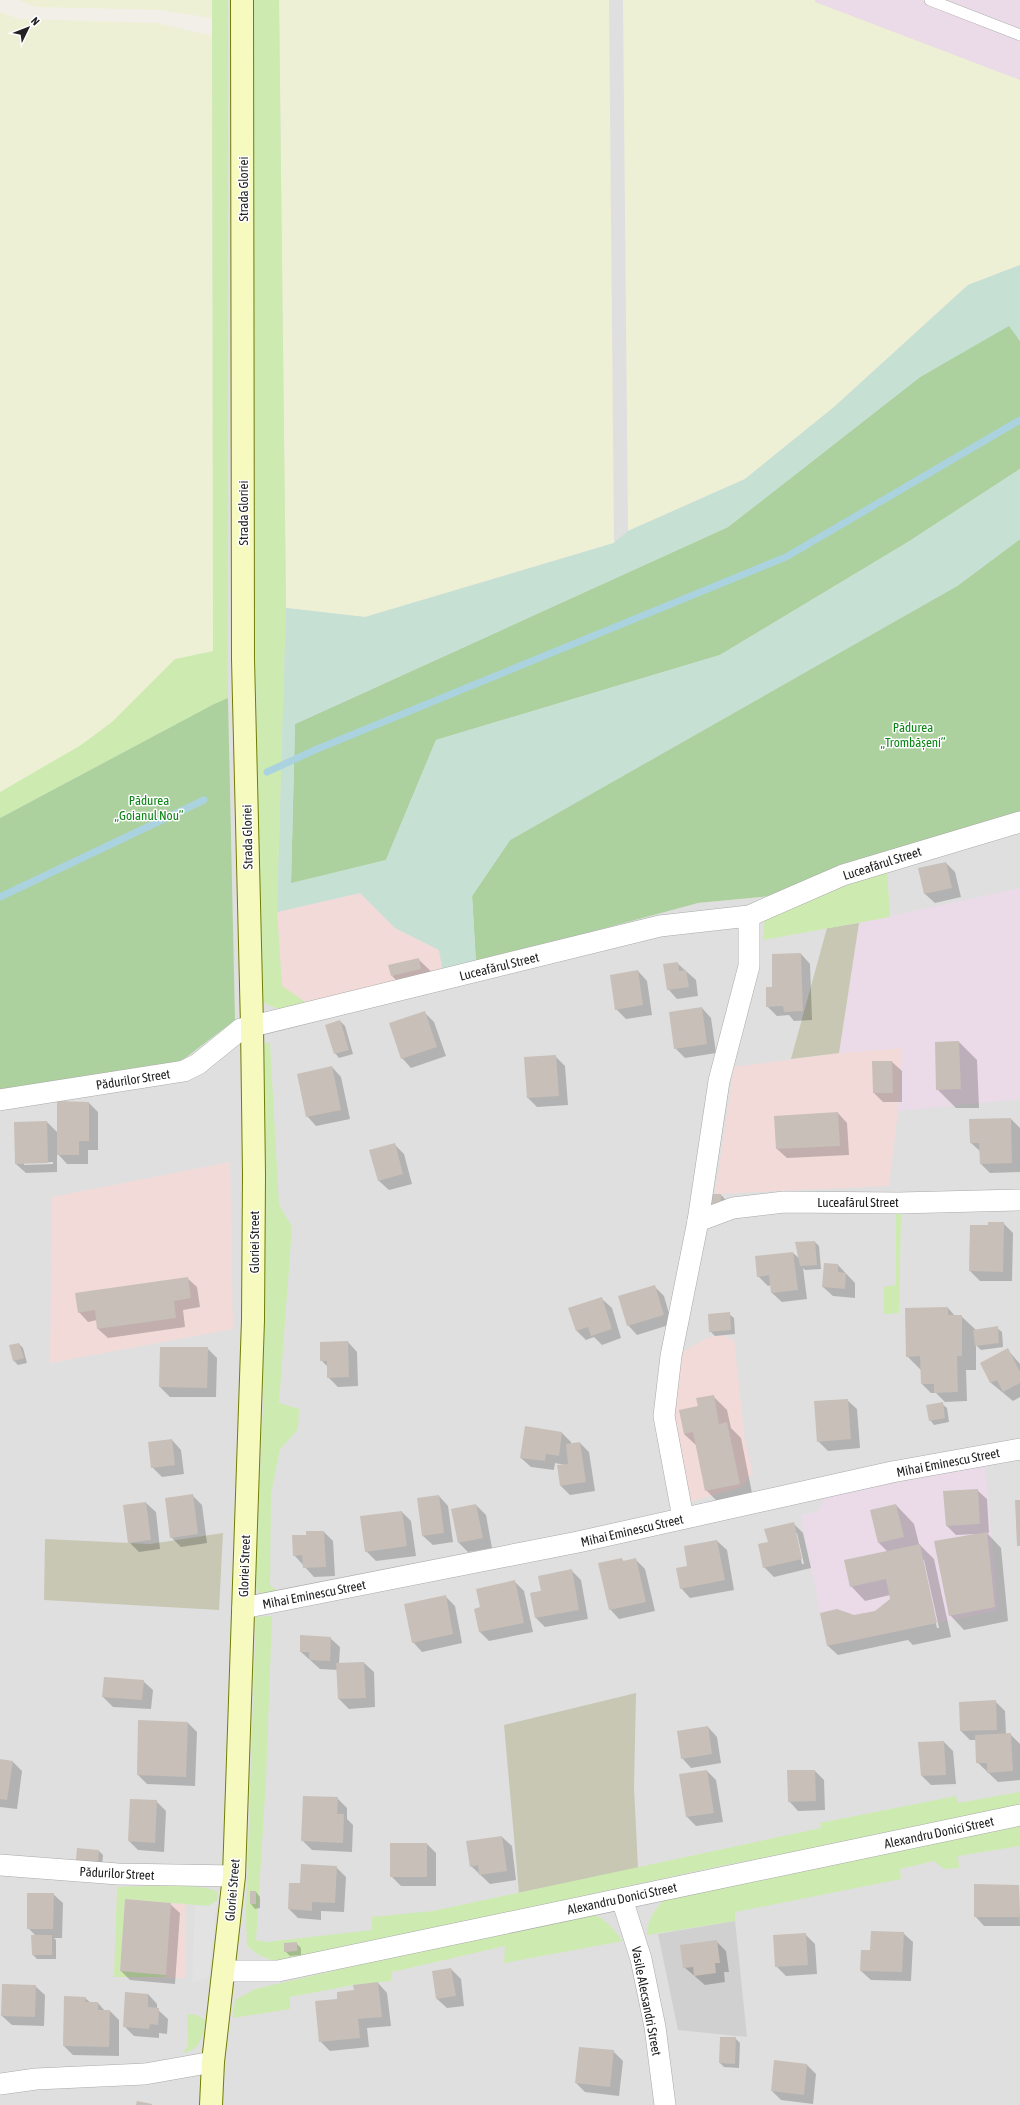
<svg xmlns="http://www.w3.org/2000/svg" width="1020" height="2105" font-family="'Asap Condensed',sans-serif">
<rect width="100%" height="100%" fill="#f2efe9"/>
<path fill="#e0dfdf" d="M212 0H1020V539L957 586 698 903 771 896 1020 815V2105H0V1091L209 1041 213 651Z"/>
<g fill="#f2dad9">
<path d="M360 893 395 928 439 950 443 973 308 1004 282 986 277 912Z"/>
<path d="M902 1048 898 1111 889 1186 715 1194 734 1067 839 1053Z"/>
<path d="M230 1162 233 1329 50 1363 52 1197Z"/>
<path d="M726 1335 727 1339H734L745 1442 753 1473 741 1487 687 1503 671 1417 678 1354 709 1337Z"/>
<path d="M117 1887H185L186 1978 114 1977Z"/>
</g>
<g fill="#ebdbe8">
<path d="M815 0H1020V80L815 2Z"/>
<path d="M1020 888V1099L898 1111 902 1048 839 1053 859 923Z"/>
<path d="M985 1465 998 1610 827 1646 801 1516 819 1511 825 1497Z"/>
</g>
<path fill="#d0d0d0" d="M735 1921 747 2037 678 2030 658 1934Z"/>
<g fill="#c7c7b4">
<path d="M859 923 839 1053 791 1059 827 928Z"/>
<path d="M223 1533 219 1610 44 1600 45 1539 150 1544Z"/>
<path d="M636 1693 634 1788 638 1868 519 1893 504 1725Z"/>
</g>
<g fill="#eef0d5">
<path d="M18 0H212V18L161 10 36 7Z"/>
<path d="M279 0H609L614 543 365 617 286 608Z"/>
<path d="M623 0H815V2L1020 80V265L968 285 834 407 745 479 628 531Z"/>
<path d="M0 12 19 19 157 23 212 36 213 651 175 659 113 722 81 745 0 792Z"/>
</g>
<g fill="#cdebb0">
<path d="M212 0H228V698L212 705 0 818V792L81 745 112 722 175 659 213 651Z"/>
<path d="M253 0H279L286 608 277 912 282 986 308 1004 280 1010 260 1001 255 590Z"/>
<path d="M887 871 890 917 763 940 765 915Z"/>
<path d="M270 1042 279 1205 292 1227 279 1403 299 1409 298 1429 280 1449 271 1494 270 1585 277 1591 259 1594 255 1586 263 1407 264 1044Z"/>
<path d="M896 1211 901 1214 899 1313 884 1314V1287L896 1285Z"/>
<path d="M272 1616 266 1780 256 1940 266 1942 372 1930V1917L433 1911 821 1828 820 1823 956 1796 958 1803 1020 1792V1807L706 1869 278 1963 259 1955 247 1946 246 1916 256 1617Z"/>
<path d="M1020 1826V1846L958 1856 959 1868 944 1869 934 1861 900 1869 901 1879 735 1912V1921L647 1935C648 1918 654 1910 666 1898Z"/>
<path d="M117 1887C138 1887 202 1882 217 1892V1901L208 1906 125 1899 120 1971 166 1975 165 1977H114Z"/>
<path d="M583 1913C602 1914 612 1927 623 1941L504 1963 505 1946 392 1972 391 1981 353 1985 290 1997V2009L233 2018 235 2000 255 1989Z"/>
<path d="M187 2014 197 2015 206 2021C202 2036 201 2050 183 2053L188 2045Z"/>
</g>
<g fill="#add19e">
<path d="M1009 325 1020 341V469L908 542 720 655 436 740 386 860 291 884 295 724 728 527 920 377Z"/>
<path d="M1020 539V815L771 896 698 903 476 963 472 896 510 840 957 586Z"/>
<path d="M228 698 235 1020 180 1062 0 1091V818L212 705Z"/>
</g>
<path fill="#c6e0d4" d="M1020 265V341L1009 326 920 377 728 527 295 724 291 883 386 860 436 740 720 655 908 542 1020 469V539L957 586 510 840 472 896 476 963 443 973 439 950 395 928 360 893 277 912 286 608 365 617 614 543 628 531 745 479 834 407 968 285Z"/>
<path fill="#e2e2e2" d="M217 1901 209 1977 192 1983 195 1905 208 1906Z"/>
<g fill="#0003" fill-rule="evenodd">
<path d="M946 863 955 872 961 897 935 903 925 894 920 869Z"/>
<path d="M801 954 810 964 812 1020 794 1021 789 1015 777 1016 767 1006 773 988Z"/>
<path d="M418 959 437 977 410 994 392 976Z"/>
<path d="M677 963 696 980 698 996 677 999 668 989Z"/>
<path d="M638 971 647 981 652 1015 626 1019 616 1009Z"/>
<path d="M702 1008 711 1018 716 1053 685 1058 675 1048Z"/>
<path d="M425 1013 434 1022 446 1056 411 1068 402 1058Z"/>
<path d="M340 1021 345 1026 353 1054 339 1058 335 1053Z"/>
<path d="M959 1042 977 1060 979 1108H956L937 1089Z"/>
<path d="M555 1056 565 1066 568 1105 537 1107 528 1098Z"/>
<path d="M873 1062H892L902 1071V1102H883L874 1093Z"/>
<path d="M332 1067 341 1077 350 1119 316 1126 307 1116Z"/>
<path d="M89 1103 98 1112V1150H88V1164H67L57 1153V1172L26 1173 16 1164 47 1122 58 1133ZM53 1162V1164L24 1165V1163Z"/>
<path d="M838 1113 847 1123 849 1155 787 1158 777 1149 775 1117Z"/>
<path d="M1011 1119 1020 1128V1172L990 1173 981 1164V1152L971 1143Z"/>
<path d="M394 1144 404 1154 412 1184 389 1190 379 1181Z"/>
<path d="M721 1195 725 1199V1208H716L711 1203Z"/>
<path d="M1003 1223 1013 1233 1012 1281H980L970 1271 989 1226Z"/>
<path d="M815 1242 819 1246 821 1269 805 1270 803 1268 807 1299 782 1302 772 1293 771 1285 768 1286 758 1276 793 1253 800 1259Z"/>
<path d="M838 1265 855 1283V1298L833 1296 823 1287Z"/>
<path d="M187 1278 197 1287 200 1307 183 1310 185 1327 108 1338 98 1329 97 1320 88 1322 79 1312Z"/>
<path d="M655 1287 664 1296 672 1324 637 1335 628 1325Z"/>
<path d="M602 1299 612 1308 621 1338 602 1345 594 1337 586 1340 576 1330Z"/>
<path d="M948 1308 955 1316H961L976 1330 997 1328 1002 1332 1003 1347 981 1350 976 1345V1370H966L967 1401 945 1402 936 1393H931L922 1384 921 1370 907 1356Z"/>
<path d="M729 1314 734 1318 735 1334 715 1336 710 1331Z"/>
<path d="M348 1342 357 1352 358 1386 338 1387 328 1377V1367L321 1360Z"/>
<path d="M19 1344 23 1348 27 1363 18 1365 14 1361Z"/>
<path d="M161 1348H207L217 1358 216 1397H170L160 1387Z"/>
<path d="M1008 1350 1020 1364V1397L1013 1401 991 1383 981 1363Z"/>
<path d="M713 1396 727 1410 731 1428 741 1438 753 1498 720 1504 706 1490 697 1446 684 1434 699 1407Z"/>
<path d="M847 1400 857 1409 860 1448 828 1451 818 1441Z"/>
<path d="M942 1404 947 1408 949 1422 934 1425 930 1420Z"/>
<path d="M562 1433 571 1442V1444L580 1443 589 1452 595 1491 570 1495 560 1485 565 1465 555 1463 554 1470 531 1467 521 1458Z"/>
<path d="M172 1440 181 1450 184 1474 162 1477 152 1467Z"/>
<path d="M977 1490 987 1499 989 1533H987L1001 1548 1008 1621 964 1630 950 1615 977 1534 956 1535 947 1526Z"/>
<path d="M192 1495 202 1505 207 1543 181 1547 171 1537Z"/>
<path d="M439 1496 448 1506 453 1542 433 1545 423 1536Z"/>
<path d="M146 1503 156 1512 160 1549 139 1552 129 1542Z"/>
<path d="M476 1505 486 1515 492 1548 468 1552 459 1543Z"/>
<path d="M896 1505 914 1524 919 1544 934 1559 951 1637 913 1645 908 1640 838 1655 828 1646 821 1614 854 1616 876 1612 891 1599 890 1595 865 1601 851 1586 888 1552 879 1543ZM922 1560H924L939 1628H937Z"/>
<path d="M402 1512 411 1521 416 1556 376 1561 366 1551Z"/>
<path d="M794 1524 803 1533 811 1568 774 1577 764 1567 769 1542ZM795 1533H797L804 1564H802Z"/>
<path d="M324 1532 333 1541 335 1576 314 1577 294 1555 307 1536Z"/>
<path d="M717 1541 727 1550 734 1590 690 1598 681 1588Z"/>
<path d="M621 1559 625 1562 636 1560 645 1569 655 1611 619 1619 610 1609Z"/>
<path d="M571 1570 581 1580 588 1619 545 1627 536 1618 531 1593 542 1591Z"/>
<path d="M515 1582 524 1591 533 1632 489 1641 480 1632 482 1608Z"/>
<path d="M445 1596 455 1606 462 1643 422 1652 413 1642Z"/>
<path d="M330 1638 340 1647 339 1664 364 1663 374 1672 375 1707 349 1709 339 1699 338 1670 320 1669 301 1652Z"/>
<path d="M143 1681 153 1690 151 1709 113 1707 103 1697Z"/>
<path d="M995 1701 1005 1711 1006 1734H1010L1020 1744V1780L998 1782 977 1762 976 1740H970L961 1731Z"/>
<path d="M188 1723 197 1732 195 1786 147 1784 138 1775Z"/>
<path d="M708 1727 717 1737 721 1763 691 1768 682 1758Z"/>
<path d="M944 1742 953 1751 956 1784 931 1785 922 1776Z"/>
<path d="M0 1760 13 1762 22 1771 17 1809 0 1807Z"/>
<path d="M707 1771 716 1780 723 1822 696 1826 687 1817Z"/>
<path d="M815 1771 824 1780 825 1810 798 1811 789 1801Z"/>
<path d="M337 1798 347 1808V1819L353 1825 352 1852 312 1850 302 1840Z"/>
<path d="M156 1801 166 1811 164 1852 138 1850 129 1841Z"/>
<path d="M502 1837 512 1846 516 1880 490 1884 471 1866Z"/>
<path d="M427 1844 436 1853V1886H401L391 1876Z"/>
<path d="M99 1851 103 1855 102 1866 82 1864 77 1860Z"/>
<path d="M336 1867 346 1877 344 1912 321 1911V1920L298 1918 289 1909 301 1884Z"/>
<path d="M1019 1886 1020 1926H984L975 1916Z"/>
<path d="M251 1892H256L260 1897V1908L255 1909 251 1904Z"/>
<path d="M53 1894 63 1903 62 1938H54L56 1940V1959H37L33 1955 36 1936 28 1928Z"/>
<path d="M170 1904 180 1913 175 1984 130 1980 121 1971Z"/>
<path d="M903 1933 913 1942 911 1981 871 1980 861 1971 871 1951Z"/>
<path d="M805 1934 815 1944 817 1974 786 1976 776 1966Z"/>
<path d="M716 1941 726 1951 729 1972H724L725 1982 705 1985 684 1967Z"/>
<path d="M297 1944 301 1948V1955L290 1956 285 1951Z"/>
<path d="M451 1969 461 1979 464 2006 447 2008 437 1999 433 1972Z"/>
<path d="M378 1983 387 1993 391 2026 367 2028 369 2047 330 2051 320 2041 338 1999 355 1991Z"/>
<path d="M35 1986 45 1995 44 2026 12 2025 2 2016Z"/>
<path d="M148 1994 157 2004V2009L168 2019 167 2034 159 2033V2038L134 2036 124 2026Z"/>
<path d="M85 1998 91 2003H98L105 2011H110L119 2020V2056L73 2055 64 2046Z"/>
<path d="M735 2038 740 2043 739 2068 724 2067 720 2063Z"/>
<path d="M613 2051 623 2061 619 2096 585 2092 576 2083Z"/>
<path d="M807 2065 816 2074 813 2104 781 2100 772 2091Z"/>
</g>
<g fill="none" stroke-linecap="round" stroke-linejoin="round">
<g stroke="#aad3df" stroke-width="7">
<path d="M267 772 317 749 786 557 1020 420"/>
<path d="M0 897 204 800"/>
</g>
</g>
<g fill="#c7bfb8">
<path d="M946 862 952 888 924 894 918 868Z"/>
<path d="M801 953 803 1011 784 1012 783 1006 766 1007V987H772V954Z"/>
<path d="M419 958 421 969 391 976 388 965Z"/>
<path d="M678 962 679 971 686 970 689 987 667 990 663 964Z"/>
<path d="M638 970 643 1005 615 1010 610 975Z"/>
<path d="M702 1007 707 1044 674 1049 669 1012Z"/>
<path d="M425 1011 437 1047 401 1059 389 1023Z"/>
<path d="M340 1020 349 1050 334 1054 325 1025Z"/>
<path d="M959 1041 961 1089 936 1090 935 1042Z"/>
<path d="M556 1055 559 1096 527 1098 524 1057Z"/>
<path d="M872 1061H892L893 1093H873Z"/>
<path d="M332 1066 341 1110 306 1117 297 1074Z"/>
<path d="M57 1101 89 1102V1141H79V1155H57Z"/>
<path d="M838 1112 840 1146 776 1149 774 1116Z"/>
<path d="M1011 1118 1012 1163 980 1164 979 1143H970L969 1119Z"/>
<path d="M47 1121 48 1163 15 1164 14 1122Z"/>
<path d="M395 1143 403 1174 378 1181 369 1150Z"/>
<path d="M711 1194H721V1204H710Z"/>
<path d="M988 1222H1004L1003 1272 969 1271 970 1225H988Z"/>
<path d="M815 1241 817 1265 800 1266 795 1242Z"/>
<path d="M793 1252 798 1290 771 1293 769 1275 757 1277 755 1256Z"/>
<path d="M824 1263 838 1264V1272L846 1273 845 1289 822 1287Z"/>
<path d="M188 1277 191 1298 174 1301 176 1318 97 1329 95 1310 78 1313 75 1293Z"/>
<path d="M655 1285 664 1315 627 1326 618 1296Z"/>
<path d="M602 1297 612 1329 591 1336 588 1327 576 1331 568 1308Z"/>
<path d="M948 1307V1315H962V1356H957L958 1392 934 1393V1384H921L920 1356 906 1357 905 1308Z"/>
<path d="M730 1312 731 1330 709 1332 708 1314Z"/>
<path d="M998 1326 999 1343 975 1346 973 1330Z"/>
<path d="M348 1341 349 1377 327 1378V1361H320V1342Z"/>
<path d="M19 1343 24 1358 13 1361 9 1345Z"/>
<path d="M160 1347H208L207 1388 159 1387Z"/>
<path d="M1008 1348 1020 1372V1383L1003 1392 997 1380 990 1383 980 1363Z"/>
<path d="M714 1395 719 1424 727 1422 740 1484 705 1491 693 1432 684 1434 679 1410 698 1406 696 1398Z"/>
<path d="M848 1399 851 1439 817 1442 814 1401Z"/>
<path d="M943 1402 945 1418 929 1421 926 1405Z"/>
<path d="M525 1426 562 1432 559 1456 546 1454 545 1461 520 1458Z"/>
<path d="M172 1439 175 1465 151 1468 148 1442Z"/>
<path d="M580 1442 586 1482 560 1486 557 1465 568 1464 566 1444Z"/>
<path d="M978 1489 980 1524 946 1526 943 1491Z"/>
<path d="M193 1494 198 1534 170 1538 165 1498Z"/>
<path d="M439 1495 444 1533 422 1536 417 1498Z"/>
<path d="M1015 1500H1020V1546H1017Z"/>
<path d="M146 1502 151 1540 128 1543 123 1505Z"/>
<path d="M476 1504 483 1538 458 1543 451 1509Z"/>
<path d="M896 1504 904 1537 878 1543 870 1510Z"/>
<path d="M402 1511 407 1546 365 1552 360 1516Z"/>
<path d="M794 1522 802 1559 763 1568 758 1544 768 1542 764 1529Z"/>
<path d="M306 1531H324L326 1567 303 1568 302 1555 293 1556 292 1535H306Z"/>
<path d="M987 1532 995 1607 949 1616 934 1541Z"/>
<path d="M717 1540 725 1580 680 1589 676 1568 687 1566 684 1546Z"/>
<path d="M920 1544 937 1623 827 1646 820 1613 837 1609 854 1615 875 1611 890 1599 886 1579 850 1587 844 1560Z"/>
<path d="M622 1558 623 1561 636 1558 646 1602 609 1610 598 1563Z"/>
<path d="M572 1569 579 1610 535 1618 530 1593 541 1591 538 1576Z"/>
<path d="M515 1580 524 1623 479 1632 474 1609 480 1607 476 1589Z"/>
<path d="M446 1595 453 1634 412 1643 404 1604Z"/>
<path d="M300 1635 331 1637 330 1661 309 1660V1652H300Z"/>
<path d="M364 1662 366 1698 338 1699 336 1663Z"/>
<path d="M104 1677 144 1680 142 1700 102 1697Z"/>
<path d="M996 1700 997 1730 960 1731 959 1702Z"/>
<path d="M138 1720 188 1722 186 1777 137 1775Z"/>
<path d="M708 1726 712 1754 681 1759 677 1731Z"/>
<path d="M1011 1733 1013 1771 987 1773V1763H976L975 1735Z"/>
<path d="M944 1741 946 1775 921 1776 918 1742Z"/>
<path d="M0 1759 13 1761 7 1800 0 1799Z"/>
<path d="M707 1770 714 1813 686 1817 679 1774Z"/>
<path d="M787 1770H815L816 1801 788 1802Z"/>
<path d="M303 1796 338 1797 337 1814H344L343 1843 301 1841Z"/>
<path d="M130 1799 157 1800 155 1843 128 1841Z"/>
<path d="M502 1836 507 1871 479 1875 478 1865 470 1867 466 1841Z"/>
<rect x="390" y="1843" width="37" height="34"/>
<path d="M77 1848 99 1850 98 1862 76 1860Z"/>
<path d="M301 1864 337 1866 335 1903 312 1902V1911L288 1909 289 1883H300Z"/>
<path d="M974 1884 1019 1885V1917H974Z"/>
<rect x="250" y="1891" width="6" height="13"/>
<path d="M27 1893H54L53 1929H27Z"/>
<path d="M125 1899 171 1903 166 1975 120 1971Z"/>
<path d="M871 1931 904 1932 902 1972 860 1971 861 1950H870Z"/>
<path d="M806 1933 808 1965 775 1967 773 1935Z"/>
<path d="M31 1935H52V1955H32Z"/>
<path d="M717 1940 720 1963H715L716 1973 694 1976 693 1967 683 1968 680 1945Z"/>
<path d="M297 1942V1951L284 1952V1943Z"/>
<path d="M451 1968 456 1996 436 1999 432 1971Z"/>
<path d="M378 1982 382 2017 358 2019 360 2038 319 2042 315 2001 337 1999V1992L354 1990 353 1985Z"/>
<path d="M2 1984 36 1985 35 2017 1 2016Z"/>
<path d="M125 1992 148 1994V2007L159 2008 158 2025 150 2024 149 2029 123 2027Z"/>
<path d="M64 1996 86 1997 85 2002H98V2010H110L109 2047 63 2046Z"/>
<path d="M720 2037H736L735 2064 719 2063Z"/>
<path d="M579 2047 614 2050 610 2087 575 2083Z"/>
<path d="M774 2060 807 2064 804 2095 771 2091Z"/>
<path d="M137 2101 152 2104V2105H136Z"/>
</g>
<g fill="none" stroke-linecap="round" stroke-linejoin="round">
<g stroke="#a9a9a9" stroke-width="12">
<path id="lane" d="M930 0 1020 35"/>
</g>
<g stroke="#a9a9a9" stroke-width="22">
<g id="street">
<path d="M0 1100 184 1071 198 1064 241 1029 660 926 749 916 843 875 1020 822"/>
<path d="M698 1221 733 1208 784 1202 899 1203 1020 1200"/>
<path d="M683 1518 664 1416 671 1356 698 1221 719 1081 749 966V916"/>
<path d="M243 1608 578 1542 892 1472 1020 1449"/>
<path d="M0 1865 118 1874 234 1876"/>
<path d="M622 1899 641 1959 655 2027 665 2105"/>
<path d="M224 1971H278L1020 1815"/>
<path d="M0 2084 36 2079 145 2074 213 2062"/>
</g>
</g>
<g stroke="#707d05" stroke-width="24">
<path id="secondary" d="M211 2105 213 2062 234 1876 253 1320 254 1175 252 1026 243 659 242 0"/>
</g>
<use href="#lane" stroke="#fff" stroke-width="11"/>
<use href="#street" stroke="#fff" stroke-width="21"/>
<use href="#secondary" stroke="#f7fabf" stroke-width="22"/>
</g>
<g text-anchor="middle" stroke-width="3" stroke-linejoin="round" paint-order="stroke">
<g font-size="13" fill="#222" stroke="#fff">
<text transform="translate(243 189) rotate(-90)" y="5">Strada Gloriei</text>
<text transform="translate(243 513) rotate(-90)" y="5">Strada Gloriei</text>
<text transform="translate(247 837) rotate(-91)" y="5">Strada Gloriei</text>
<text transform="translate(882 863) rotate(-18)" y="5">Luceafărul Street</text>
<text transform="translate(499 966) rotate(-14)" y="5">Luceafărul Street</text>
<text transform="translate(133 1079) rotate(-9)" y="5">Pădurilor Street</text>
<text x="858" y="1207">Luceafărul Street</text>
<text transform="translate(254 1242) rotate(-90)" y="5">Gloriei Street</text>
<text transform="translate(948 1462) rotate(-11)" y="5">Mihai Eminescu Street</text>
<text transform="translate(632 1530) rotate(-13)" y="5">Mihai Eminescu Street</text>
<text transform="translate(244 1566) rotate(-88)" y="5">Gloriei Street</text>
<text transform="translate(314 1594) rotate(-11)" y="5">Mihai Eminescu Street</text>
<text transform="translate(939 1832) rotate(-12)" y="5">Alexandru Donici Street</text>
<text transform="translate(117 1873) rotate(3)" y="5">Pădurilor Street</text>
<text transform="translate(232 1890) rotate(-85)" y="5">Gloriei Street</text>
<text transform="translate(622 1898) rotate(-12)" y="5">Alexandru Donici Street</text>
<text transform="translate(647 2001) rotate(79)" y="5">Vasile Alecsandri Street</text>
</g>
<g font-size="13" fill="#0c8416" stroke="#fff">
<text x="913" y="732">Pădurea<tspan x="913" dy="15">„Trombășeni”</tspan></text>
<text x="149" y="805">Pădurea<tspan x="149" dy="15">„Goianul Nou”</tspan></text>
</g>
</g>
<g transform="translate(28 28) rotate(47)" stroke="#ffffff" stroke-width="3" paint-order="stroke">
<path d="M0-3L7 15L0 10L-7 15Z" fill="#222222"/>
<text y="-6" font-size="11" font-weight="bold" text-anchor="middle" fill="#222222">N</text>
</g>
</svg>
